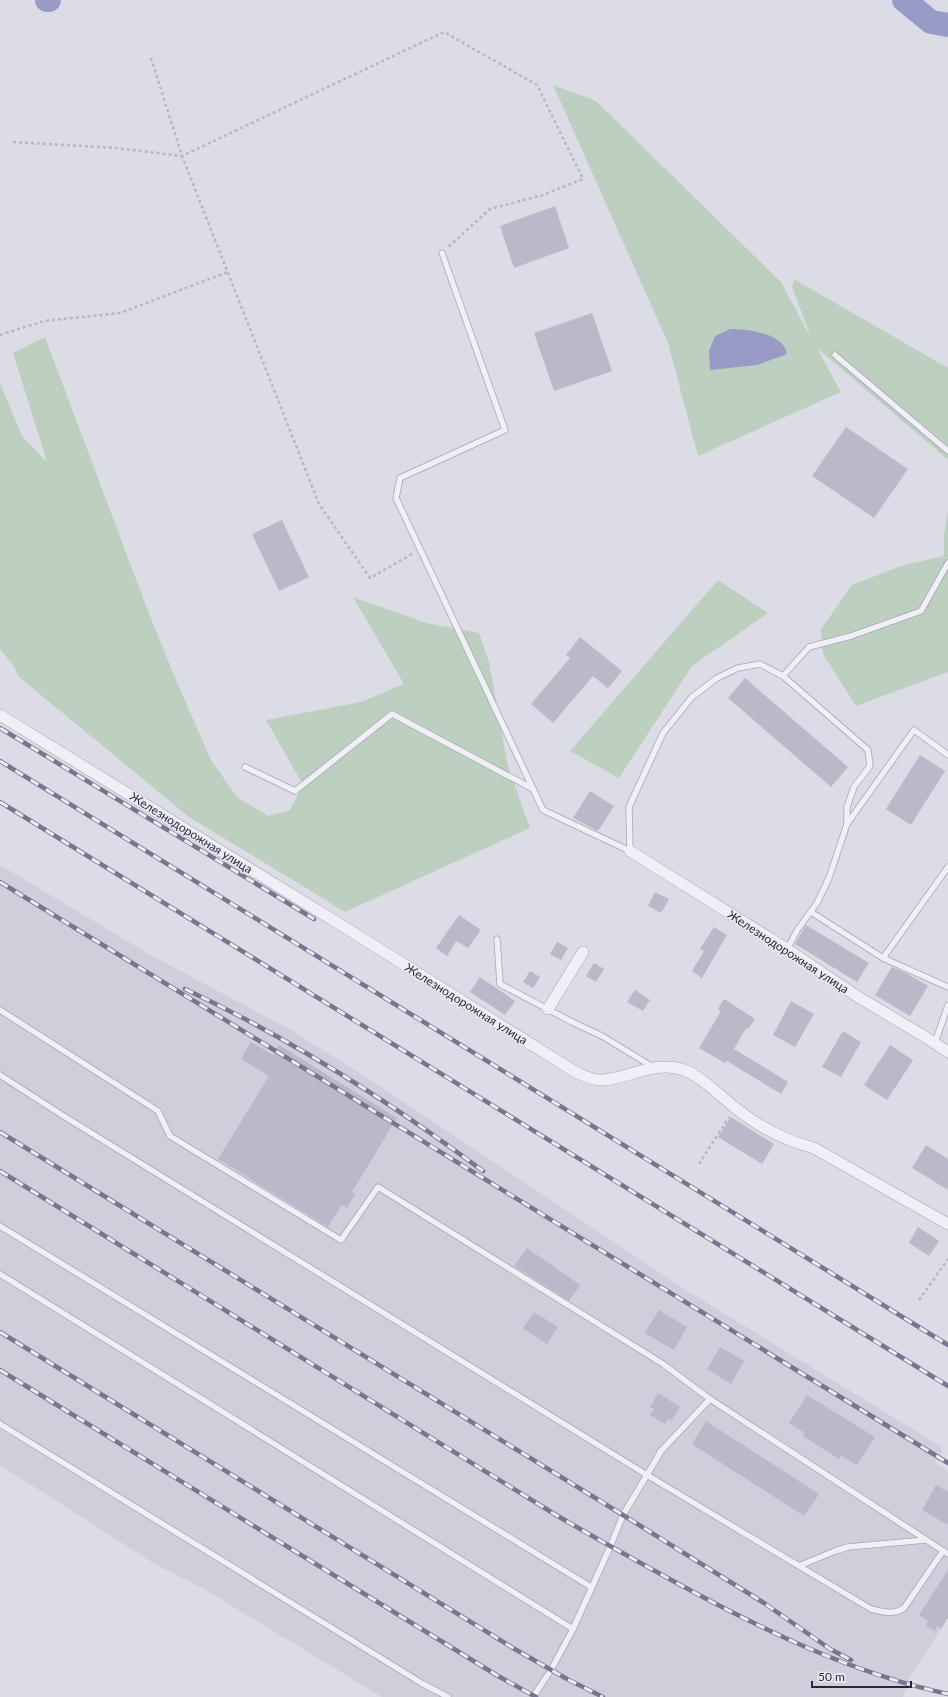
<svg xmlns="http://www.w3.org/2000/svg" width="948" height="1697" font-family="Lato,sans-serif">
<rect width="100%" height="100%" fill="#dcdce6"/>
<path fill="#cfcedb" d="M0 865 154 957 291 1030 375 1083 686 1290 940 1446 942 1451 935 1463 948 1471V1618L911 1675 903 1697H382L204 1589 155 1564 0 1465Z"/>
<g fill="#bdd0c0">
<path d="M553 85 596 101 781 282 812 340 792 287 794 279 948 368V460L817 348 841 392 698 456 668 343Z"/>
<path d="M45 337 148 611 176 680 211 760 237 797 268 816 290 810 303 785 266 720 361 702 404 684 353 597 426 623 479 633 489 662 508 766 530 828 345 912 189 817 19 677 13 665 0 649V383L22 436 47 462 13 353Z"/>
<path d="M948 510V672L856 706 823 654 821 629 852 585 901 566 944 556V536Z"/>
<path d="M718 580 768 613 692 666 619 778 570 751Z"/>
</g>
<path fill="#979bc6" d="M730 329C746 329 772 332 783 345 785 347 786 351 787 354L757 365 710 370 709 351 715 336Z"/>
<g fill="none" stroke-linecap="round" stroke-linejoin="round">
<g stroke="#979bc6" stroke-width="24">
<path d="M47 0H49"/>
<path d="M904 0 931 22 948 25"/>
</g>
</g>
<g fill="#bab9c9">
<path d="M555 206 569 248 514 268 500 226Z"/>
<path d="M592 313 612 371 554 391 534 333Z"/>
<path d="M846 427 908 469 874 518 812 476Z"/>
<path d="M282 520 309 577 279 591 252 534Z"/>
<path d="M580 637 622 671 608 688 593 676 553 723 531 704 570 658 566 655Z"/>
<path d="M745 678 848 767 831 787 728 698Z"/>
<path d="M920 755 945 771 911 825 886 809Z"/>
<path d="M590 791 614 806 598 831 573 818Z"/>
<path d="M655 892 669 899 661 913 648 906Z"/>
<path d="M459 915 481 930 468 948 456 941 447 956 436 948Z"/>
<path d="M806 925 869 963 857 982 795 944Z"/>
<path d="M714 927 727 935 702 978 692 971 704 951 700 949Z"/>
<path d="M557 942 568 948 561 960 550 954Z"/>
<path d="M594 963 604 969 596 982 586 976Z"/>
<path d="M892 967 908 974 928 986 910 1016 875 995Z"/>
<path d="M530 971 540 977 533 988 523 982Z"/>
<path d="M480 977 515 1001 505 1015 470 992Z"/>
<path d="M635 990 650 1000 643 1011 627 1002Z"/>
<path d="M724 999 755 1019 748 1029 746 1028 734 1049 788 1082 781 1094 727 1061 725 1063 699 1048 721 1011 718 1009Z"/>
<path d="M791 1001 814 1014 795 1047 773 1035Z"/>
<path d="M843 1031 861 1042 841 1077 822 1067Z"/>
<path d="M251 1042 273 1055 279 1045 397 1118 352 1192 355 1194 347 1208 342 1205 328 1227 218 1159 269 1076 241 1059Z"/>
<path d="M890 1045 913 1060 887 1100 864 1085Z"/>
<path d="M731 1117 774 1144 762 1164 718 1137Z"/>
<path d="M926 1145 948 1159V1190L912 1168Z"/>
<path d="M918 1227 939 1241 929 1256 909 1243Z"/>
<path d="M527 1248 580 1285 569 1301 514 1266Z"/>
<path d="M659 1310 687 1327 674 1350 645 1333Z"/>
<path d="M534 1312 558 1327 547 1344 523 1328Z"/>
<path d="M720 1347 744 1361 731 1384 707 1369Z"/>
<path d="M658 1393 680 1407 671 1421 668 1419 665 1424 650 1415 654 1409 650 1407Z"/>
<path d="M807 1395 875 1437 857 1465 841 1456 839 1459 803 1436 805 1433 789 1423Z"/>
<path d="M706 1421 819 1494 804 1516 692 1444Z"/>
<path d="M936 1485 948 1492V1525L922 1510Z"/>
<path d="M948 1570V1618L941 1629 937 1626 935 1631 926 1625 928 1621 919 1615Z"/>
</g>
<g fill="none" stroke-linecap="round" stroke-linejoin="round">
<g stroke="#a6a5b3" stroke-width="7">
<g id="service">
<path d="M442 253 505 430 400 478 396 498 543 810 630 851 629 807 663 733 692 697 717 678 738 668 760 664 783 676 868 750 870 766 854 787 847 807V824L829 878 817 903 798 929 787 949"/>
<path d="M835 355 948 451"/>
<path d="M783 676 809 647 851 636 921 611 948 563"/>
<path d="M245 767 295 791 392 714 533 789"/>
<path d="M847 824 914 730 948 755"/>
<path d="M811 912 883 958 948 987"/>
<path d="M497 939 500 984 572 1022 602 1036 653 1067"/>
<path d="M883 958 948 867"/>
<path d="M0 1010 158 1111 170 1136 341 1240 378 1187 663 1364 710 1399 948 1554"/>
<path d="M935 1043 948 1005"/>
<path d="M0 1075 62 1115 647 1475 871 1609C882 1612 895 1615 904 1608L943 1551"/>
<path d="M0 1226 591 1587"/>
<path d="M0 1274 573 1629"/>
<path d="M0 1424 423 1684 448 1697"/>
<path d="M799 1566 835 1551 848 1547 926 1540"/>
<path d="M533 1697 551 1670 573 1629 610 1547 623 1515 647 1475 661 1451 710 1399"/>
</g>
</g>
<g stroke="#a6a5b3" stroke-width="12">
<g id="minor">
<path d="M0 715 346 928 577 1073C585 1076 594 1081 603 1080 630 1078 655 1060 684 1070 702 1077 718 1094 733 1106 757 1126 784 1140 814 1148L948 1224"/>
<path d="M630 851 787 949 855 995 927 1038 948 1052"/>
<path d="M548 1009 583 952"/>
</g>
</g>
<g stroke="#b7b7c1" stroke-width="2.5" stroke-dasharray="3 3" stroke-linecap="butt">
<path d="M151 58 182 156 319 504 370 578 412 554"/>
<path d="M13 142 116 148 182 156 444 32 537 85 583 179 543 195 490 209 447 248"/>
<path d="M0 335 44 321 120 313 228 272"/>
<path d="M699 1164 729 1117"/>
<path d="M919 1300 948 1259"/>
</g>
<use href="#service" stroke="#efeff5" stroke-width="5.5"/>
<use href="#minor" stroke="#efeff5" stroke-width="11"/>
<g stroke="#77768f" stroke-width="4.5">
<g id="rail">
<path d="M0 728 314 919"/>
<path d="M0 761 948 1345"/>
<path d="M0 802 948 1386"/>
<path d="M0 882 948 1463"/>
<path d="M185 989C291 1039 389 1101 483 1171"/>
<path d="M0 1132 623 1515 764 1603 830 1649 851 1660"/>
<path d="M0 1171 556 1515C595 1538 635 1560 675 1582 761 1629 851 1673 948 1694"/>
<path d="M0 1332 513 1648 567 1679 603 1697"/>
<path d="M0 1370 498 1676 536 1697"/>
</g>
</g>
<use href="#rail" stroke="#ebebf4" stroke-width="3" stroke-dasharray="9" stroke-linecap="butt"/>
</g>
<g text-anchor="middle" stroke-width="3" stroke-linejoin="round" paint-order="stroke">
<g font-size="12" fill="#27263c" stroke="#ebebf4">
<text transform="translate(191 833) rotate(32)" y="4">Железнодорожная улица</text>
<text transform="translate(788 952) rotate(33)" y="4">Железнодорожная улица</text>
<text transform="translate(466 1004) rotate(32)" y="4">Железнодорожная улица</text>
</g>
</g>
<path d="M812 1681v6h99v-6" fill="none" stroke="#27263c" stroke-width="2"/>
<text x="818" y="1681" font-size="12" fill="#27263c" stroke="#ebebf4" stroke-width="3" paint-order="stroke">50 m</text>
</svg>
